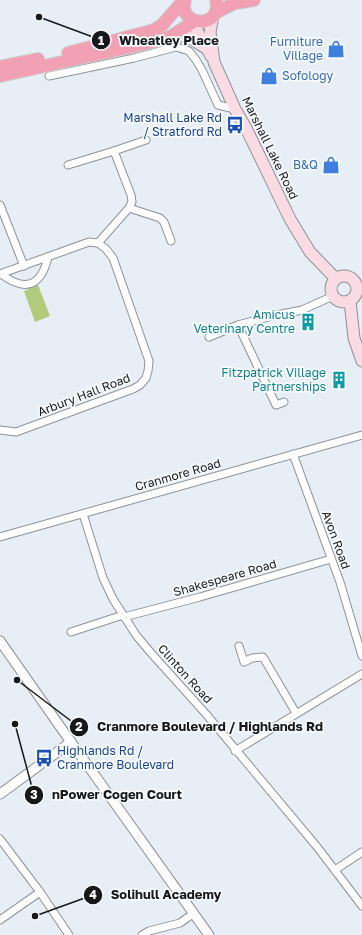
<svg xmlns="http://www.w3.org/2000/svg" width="362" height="935" font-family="'Golos Text',sans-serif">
<rect width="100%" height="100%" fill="#e8eef5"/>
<path fill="#b1cb7b" d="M38 285 50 316 35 322 24 291Z"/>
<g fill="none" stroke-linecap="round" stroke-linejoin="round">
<g stroke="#8c9298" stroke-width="9">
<g id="minor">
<path d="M49 76 134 58 176 47 189 51 196 60 202 70 218 105 235 109"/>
<path d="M68 165 114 151"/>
<path d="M0 205 24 266"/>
<path d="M129 208 160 218 164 222 171 241"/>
<path d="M0 274 89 242 98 243 129 208 132 202 131 195 114 151 146 140"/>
<path d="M1 274C25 292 41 287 48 257"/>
<path d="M238 325 276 405 284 402"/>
<path d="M209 337 238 325 272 316 302 310 333 296"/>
<path d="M0 430 16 432 133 389 140 385 146 378 148 371 149 361 113 258 106 249 98 243"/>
<path d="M293 454 340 582 362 656"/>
<path d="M83 514 103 578 113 599 136 635 151 653 206 714 318 848 362 906"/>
<path d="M0 537 362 435"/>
<path d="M124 617 200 597 331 559"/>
<path d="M71 632 123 615"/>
<path d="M239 646 244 662 252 658 263 657 296 713"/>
<path d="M235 751 362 674"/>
<path d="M0 839 40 892 69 935"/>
<path d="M335 870 362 852"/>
<path d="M0 920 40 892"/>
<path d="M142 935 149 931 180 923 194 913"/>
</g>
</g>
<g stroke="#8c9298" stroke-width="11">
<g id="tertiary">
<path d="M0 641 66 735 209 935"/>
<path d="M0 794 71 742"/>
</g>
</g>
<g stroke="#8c9298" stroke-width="13">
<g id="secondary">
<path d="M213 16 210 32 214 62 235 109 246 128 290 219 310 252 336 279"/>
<path d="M195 21 197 31 211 56"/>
<path d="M173 35 189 37 204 47"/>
<circle cx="344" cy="289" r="13"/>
<path d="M350 301 354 338 362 361"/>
</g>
</g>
<g stroke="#cccccd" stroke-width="14">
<g id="trunk">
<path d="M185 0C177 28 224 29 216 0"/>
<path d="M215 13 235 3 254 0"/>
<path d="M68 53 154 30 162 25 184 0"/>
<path d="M0 67 38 59"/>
<path d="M0 76 157 41 173 35 195 21"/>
</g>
</g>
<use href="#minor" stroke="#fff" stroke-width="7"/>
<use href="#tertiary" stroke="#fff" stroke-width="9"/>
<use href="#secondary" stroke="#fadbe3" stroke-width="11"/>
<use href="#trunk" stroke="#f2a0b4" stroke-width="12"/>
</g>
<defs>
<g id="shop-bare" transform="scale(1.38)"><path d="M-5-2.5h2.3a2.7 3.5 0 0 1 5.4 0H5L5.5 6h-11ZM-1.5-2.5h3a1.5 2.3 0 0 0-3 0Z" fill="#3f7fe0" stroke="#f8fbfe" stroke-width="2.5" paint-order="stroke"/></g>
<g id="bus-bare" transform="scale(1.38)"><path d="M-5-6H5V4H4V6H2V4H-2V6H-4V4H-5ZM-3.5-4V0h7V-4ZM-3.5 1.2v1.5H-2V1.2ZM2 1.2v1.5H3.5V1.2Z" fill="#1a4fb4" stroke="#f8fbfe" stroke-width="2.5" paint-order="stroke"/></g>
<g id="building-bare" transform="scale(1.38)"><path d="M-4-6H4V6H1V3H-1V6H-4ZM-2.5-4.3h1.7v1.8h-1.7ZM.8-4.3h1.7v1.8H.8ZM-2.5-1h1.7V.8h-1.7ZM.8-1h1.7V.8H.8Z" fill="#0f9aa8" stroke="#f8fbfe" stroke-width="2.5" paint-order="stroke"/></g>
</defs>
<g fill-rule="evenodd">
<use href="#shop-bare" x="336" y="49"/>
<use href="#shop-bare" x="269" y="76"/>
<use href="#bus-bare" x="235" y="125"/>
<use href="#shop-bare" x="331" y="165"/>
<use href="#building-bare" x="308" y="322"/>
<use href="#building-bare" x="339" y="380"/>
<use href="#bus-bare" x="44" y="758"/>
</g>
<g text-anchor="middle" stroke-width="3.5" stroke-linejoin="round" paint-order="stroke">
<g font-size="12" fill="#366cbe" stroke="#f8fbfe" text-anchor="end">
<text x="323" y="46">Furniture<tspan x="323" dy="14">Village</tspan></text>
<text x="282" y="80" text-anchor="start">Sofology</text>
<text x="318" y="169">B&amp;Q</text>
</g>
<g font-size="12" fill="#164399" stroke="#f8fbfe" text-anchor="end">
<text x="222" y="122">Marshall Lake Rd<tspan x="222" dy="14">/ Stratford Rd</tspan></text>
<text x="57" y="755" text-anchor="start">Highlands Rd /<tspan x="57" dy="14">Cranmore Boulevard</tspan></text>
</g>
<g font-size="12" fill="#16181a" stroke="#f8fbfe">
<text transform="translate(270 148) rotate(64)" y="4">Marshall Lake Road</text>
<text transform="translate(84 395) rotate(-21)" y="4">Arbury Hall Road</text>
<text transform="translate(178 475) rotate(-16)" y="4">Cranmore Road</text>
<text transform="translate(336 540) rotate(70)" y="4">Avon Road</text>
<text transform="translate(225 578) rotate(-16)" y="4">Shakespeare Road</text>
<text transform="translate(185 674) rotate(48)" y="4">Clinton Road</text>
</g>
<g font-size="12" fill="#0d838f" stroke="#f8fbfe" text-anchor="end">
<text x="295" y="319">Amicus<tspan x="295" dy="14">Veterinary Centre</tspan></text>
<text x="326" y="377">Fitzpatrick Village<tspan x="326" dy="14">Partnerships</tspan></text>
</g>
</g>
<path fill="none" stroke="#16181a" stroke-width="1.5" d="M39 17L101 40M17 680L79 727M15 724L34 795M35 916L93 895"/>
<g fill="#16181a" stroke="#f8fbfe" stroke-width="1.5">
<circle cx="39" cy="17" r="4"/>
<circle cx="17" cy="680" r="4"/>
<circle cx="15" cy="724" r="4"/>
<circle cx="35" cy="916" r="4"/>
<circle cx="101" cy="40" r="10"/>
<circle cx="79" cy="727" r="10"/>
<circle cx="34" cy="795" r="10"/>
<circle cx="93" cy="895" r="10"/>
</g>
<g font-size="12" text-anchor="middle" font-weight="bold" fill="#fff">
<text x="101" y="45">1</text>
<text x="79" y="731">2</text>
<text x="34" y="799">3</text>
<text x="93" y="899">4</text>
</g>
<g font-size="13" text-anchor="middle" font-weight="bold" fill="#16181a" stroke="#f8fbfe" stroke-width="3.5" stroke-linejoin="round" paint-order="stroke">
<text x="169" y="45">Wheatley Place</text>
<text x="210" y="731">Cranmore Boulevard / Highlands Rd</text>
<text x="117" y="799">nPower Cogen Court</text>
<text x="166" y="899">Solihull Academy</text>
</g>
</svg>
